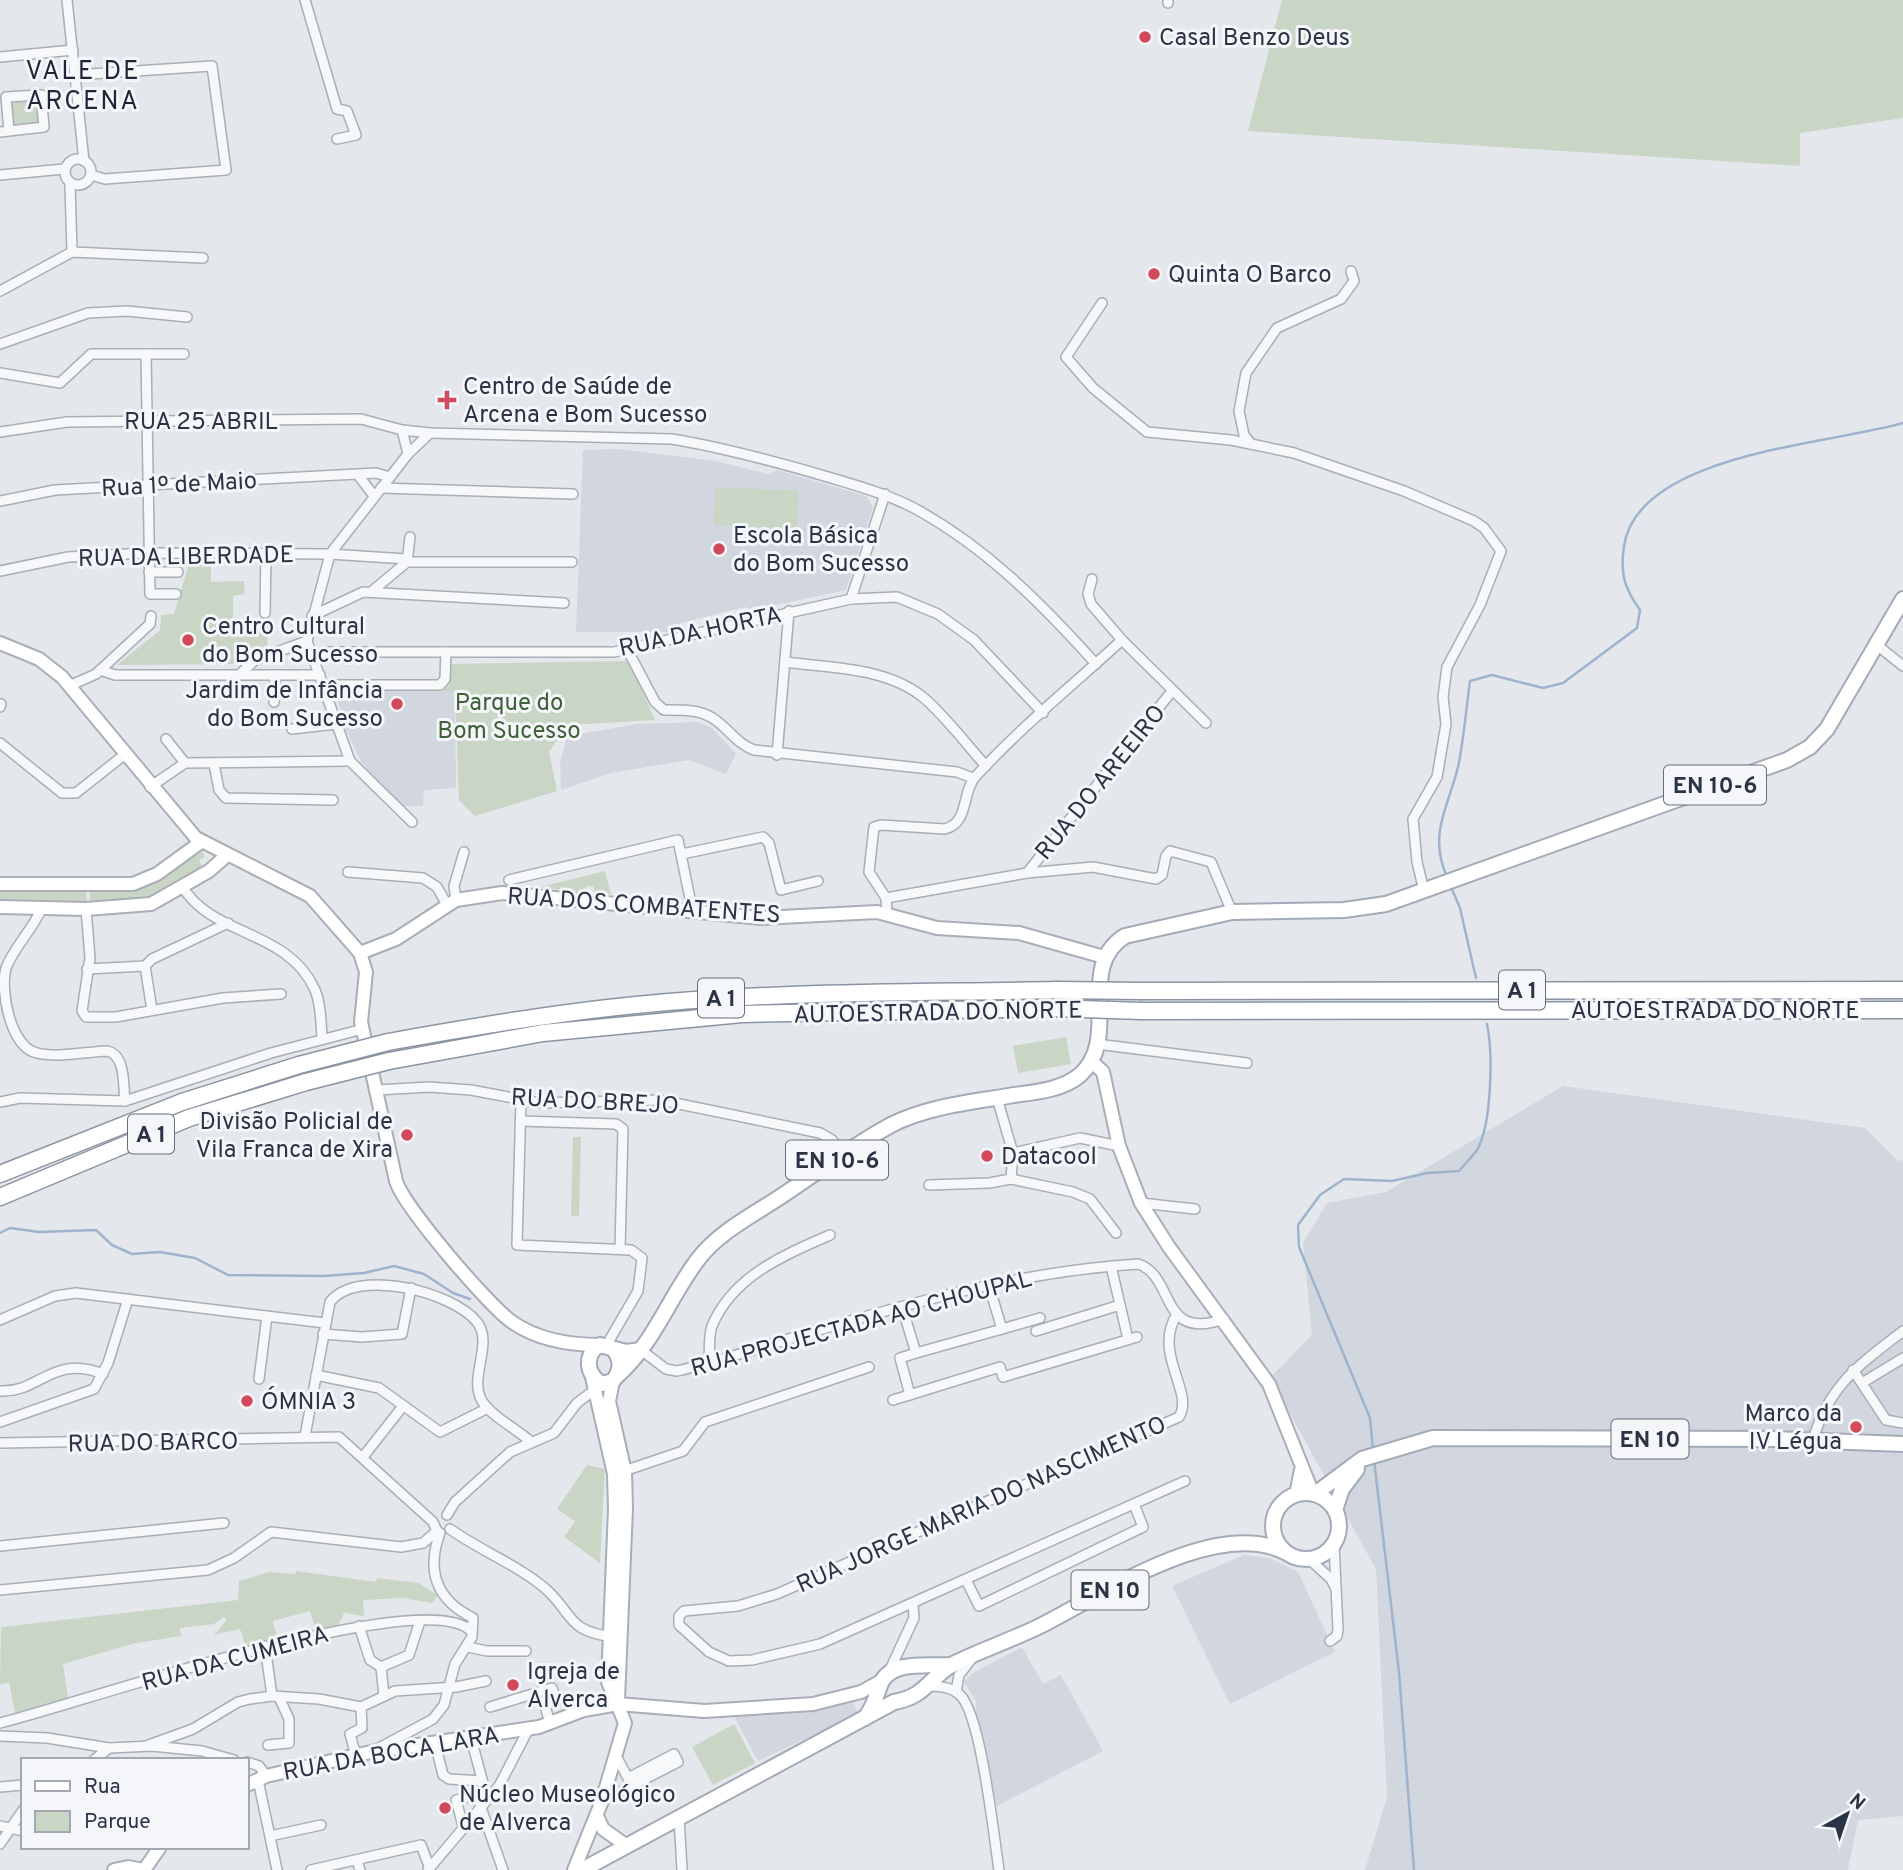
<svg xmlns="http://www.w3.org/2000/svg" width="1903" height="1870" font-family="Overpass,sans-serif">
<rect width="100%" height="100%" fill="#e4e7ec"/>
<g fill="#d2d6de">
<path d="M617 449 715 461 768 474 777 470 866 496 873 508 846 590 753 610 745 607 680 623 673 632H576L583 450Z"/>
<path d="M354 690 455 691 456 788 424 790 423 806H400L361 762 339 715 341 711 336 697H354Z"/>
<path d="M699 722 712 728 736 754 726 774 689 760 611 773 561 790 560 764 567 736 638 724Z"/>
<path d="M1563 1086 1865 1128 1898 1161 1903 1160V1816L1858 1820 1848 1870H1365L1387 1797 1376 1569 1270 1378 1312 1335 1303 1243 1327 1203 1386 1192Z"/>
<path d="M1244 1555 1269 1558 1298 1572 1335 1652 1230 1704 1172 1586Z"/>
<path d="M1022 1647 1043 1684 1061 1675 1103 1751 997 1806 976 1717V1701L964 1682 971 1674Z"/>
<path d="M854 1703 858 1714 758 1761 733 1714Z"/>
</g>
<g fill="#c9d6c5">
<path d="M1282 0H1903V118L1800 133V166L1248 131Z"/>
<path d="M38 98 44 124 12 131 6 101Z"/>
<path d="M715 487 798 491 797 529 714 525Z"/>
<path d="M189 564 211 565V582L244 581 245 594 233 596V622L269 621 267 646 236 664 117 665 160 630 161 615 174 614Z"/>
<path d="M629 661 655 720 567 725 549 752 557 791 475 816 459 800 455 691H442L450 683V664Z"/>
<path d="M202 852 205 857 199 860 202 866 196 870 197 873 157 897 90 904V890H113L115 887 171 870Z"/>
<path d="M605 871 611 894H594V887L586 886 584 893 540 887Z"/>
<path d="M0 887 86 888 87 905 0 904Z"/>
<path d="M1066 1037 1071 1064 1018 1073 1013 1046Z"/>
<path d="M573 1137H581L579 1216H571Z"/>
<path d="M587 1465 605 1469 600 1563 564 1537 575 1521 557 1509Z"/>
<path d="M296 1571 376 1582 377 1578 418 1583 438 1595 432 1603 403 1598 363 1600 364 1616 344 1613 338 1626 316 1631 310 1611 273 1621 277 1637 246 1647 240 1629 214 1635 227 1620 223 1617 214 1624 180 1628 181 1636 136 1643 63 1664 68 1698 15 1713 9 1682 0 1685 1 1627 238 1600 239 1581 269 1572 295 1574Z"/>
<path d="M734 1724 755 1763 713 1785 692 1747Z"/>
</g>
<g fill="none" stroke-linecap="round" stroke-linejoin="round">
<g stroke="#9fb4cc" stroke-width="2.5">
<path d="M1447 877C1428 834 1448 808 1458 767 1464 739 1466 709 1470 681L1492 675 1543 688 1563 683 1637 628 1640 610C1624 588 1620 573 1624 546 1638 453 1832 444 1903 423"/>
<path d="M1451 887 1460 908 1476 978"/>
<path d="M0 1233 10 1228 39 1232 96 1230 112 1245 132 1254 160 1252 195 1258 228 1275 324 1276 364 1273 394 1266 424 1274 453 1293 470 1299"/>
<path d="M1373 1450 1370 1418 1299 1247 1298 1225 1320 1195 1344 1179 1392 1181 1427 1173 1459 1171C1465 1164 1472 1157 1477 1150 1492 1124 1493 1053 1487 1024"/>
<path d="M1374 1460 1399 1672 1414 1870"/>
</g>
<g stroke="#a9aeb7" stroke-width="12">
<g id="street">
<path d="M67 0 84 161"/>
<path d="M305 0 337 109 347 111 356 135 337 139"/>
<path d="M1168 0V3"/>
<path d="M0 57 73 50"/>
<path d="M75 75 212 66 226 170 105 179 91 175"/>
<path d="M0 132 44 127 41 95 6 97 9 131"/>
<circle cx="78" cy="172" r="13"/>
<path d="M0 175 64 169"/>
<path d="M70 184 72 252"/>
<path d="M0 291 72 252 203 258"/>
<path d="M1102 303 1066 357 1093 388 1147 432 1231 440 1294 453 1404 491 1474 521 1484 528 1501 551 1480 605 1447 667 1443 697 1446 724 1437 777 1413 819 1417 862 1424 891"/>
<path d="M0 344 88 313 127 311 187 317"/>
<path d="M146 354 150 594H176"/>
<path d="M0 373 60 383 91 354H184"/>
<path d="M402 430 408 454"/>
<path d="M0 432 67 422 361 419 402 430 430 433 672 439C726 448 777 462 828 477 858 486 887 494 914 508 986 547 1042 604 1096 664"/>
<path d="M1251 444 1244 435 1239 411 1246 373 1277 328 1341 299 1354 281 1351 271"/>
<path d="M358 475 374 496"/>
<path d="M381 488 573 494"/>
<path d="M0 501 55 490 376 473 390 477"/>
<path d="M0 571 68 557 148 553 330 554 406 559 407 562H572"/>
<path d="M149 572H178"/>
<path d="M1092 579 1088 594 1091 604 1122 640 1206 723"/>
<path d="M371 592 407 562 410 537"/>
<path d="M851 599 885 494"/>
<path d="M265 613 266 553"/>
<path d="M312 616 363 592 564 603"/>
<path d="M1877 645 1903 666"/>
<path d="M627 649 655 702 664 710C680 710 700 709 714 719 729 729 737 744 754 750L957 772 973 778"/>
<path d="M313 657 329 652H614L851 599 897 597 938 614 974 640 1043 713"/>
<path d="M785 662C830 668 887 667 924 698 947 718 966 744 986 766"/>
<path d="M100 670 115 675H320"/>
<path d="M241 673 255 660 307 641"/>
<path d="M323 685H440L445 679 446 652"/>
<path d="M69 686 96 674 150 624 151 616"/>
<path d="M274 702 275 675"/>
<path d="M0 707 1 704"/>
<path d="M292 729 336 724"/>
<path d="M166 739 185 763"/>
<path d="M0 743 62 793H76L124 755"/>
<path d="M777 755 789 611"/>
<path d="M214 764 219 790 226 798 333 800"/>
<path d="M150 787 185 763 350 761"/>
<path d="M412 822 350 761 307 641 330 554 408 454 430 433"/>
<path d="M682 854 763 837 769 843 781 890 818 881"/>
<path d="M348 872 423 878 437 887 447 905"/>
<path d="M1027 873 1172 691"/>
<path d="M509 880 678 840 693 913"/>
<path d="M182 886C212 937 288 929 315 990 321 1004 321 1023 322 1038"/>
<path d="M886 898 1027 873 1093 867 1156 879 1162 875 1166 856 1170 851 1211 862 1232 912"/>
<path d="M456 900 454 886 464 852"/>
<path d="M42 908C33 929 14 947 6 968 0 990 10 1047 37 1053 57 1058 85 1052 107 1051 126 1055 123 1085 125 1101"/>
<path d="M86 909 90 958 82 1011 86 1017H116L223 998 281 994"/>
<path d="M887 913 886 898 869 872 874 827 881 825 945 829C970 822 961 792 976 776 1021 727 1074 684 1122 640"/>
<path d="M145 966 152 1010"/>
<path d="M87 969 145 966 152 959 228 923"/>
<path d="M1097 1044 1247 1063"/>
<path d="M377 1090 429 1087 471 1090 539 1103 660 1100 820 1133 832 1140 844 1156"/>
<path d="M997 1098 1013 1153 1011 1179"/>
<path d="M521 1100 517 1245 631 1250 642 1258 638 1291 606 1346"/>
<path d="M0 1102 20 1098 125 1101 271 1053 363 1029"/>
<path d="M520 1121 616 1124 623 1129 620 1249"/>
<path d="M1013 1153 1080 1138 1119 1146"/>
<path d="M929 1185 989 1183 1011 1179 1073 1192 1090 1199 1116 1233"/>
<path d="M1141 1203 1195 1209"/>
<path d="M1111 1266 1128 1339"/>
<path d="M902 1307 916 1353 1002 1329 989 1286"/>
<path d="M1177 1314C1152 1354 1195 1392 1179 1417L777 1594 738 1606 684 1611 679 1616V1625L709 1652 729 1661 752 1660 820 1644 1185 1481"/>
<path d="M0 1320 55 1296 76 1293 325 1323"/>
<path d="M1002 1329 1040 1318"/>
<path d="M1036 1331 1120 1305"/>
<path d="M323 1334 362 1337 402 1334 411 1288"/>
<path d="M641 1350 666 1369 677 1371C717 1362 756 1349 795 1337 906 1304 1022 1271 1138 1264 1176 1276 1158 1342 1224 1319"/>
<path d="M709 1364C710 1352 708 1337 712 1326 733 1276 784 1255 830 1235"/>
<path d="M1853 1370 1886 1420 1903 1423"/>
<path d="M316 1375 379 1388 440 1432 488 1408"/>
<path d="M259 1379 267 1316"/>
<path d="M1862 1383 1903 1358"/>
<path d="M0 1391C40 1393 52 1354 103 1374"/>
<path d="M910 1395 900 1358 916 1353"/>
<path d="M893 1400 1000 1367 1003 1377 1137 1337"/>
<path d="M0 1422 94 1389 108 1363 128 1299"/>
<path d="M305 1436 330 1302C357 1267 453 1292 477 1322 494 1344 468 1377 482 1401 492 1417 517 1429 531 1442"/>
<path d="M1813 1440C1829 1385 1859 1365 1903 1331"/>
<path d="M0 1443 339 1437 433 1522 437 1531"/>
<path d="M363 1457 403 1406"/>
<path d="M621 1472 683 1451 705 1422 869 1367"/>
<path d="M447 1515 455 1502 510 1452 554 1433 577 1403 597 1388"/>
<path d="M450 1529C479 1550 520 1566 547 1590 574 1615 567 1632 615 1637"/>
<path d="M0 1546 224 1523"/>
<path d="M1309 1559 1331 1579 1336 1589"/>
<path d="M966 1580 979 1606 1143 1527 1134 1504"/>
<path d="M0 1590 208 1570 234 1558 271 1532 401 1547 423 1543 437 1531"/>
<path d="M359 1626 370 1660 381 1667"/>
<path d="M1330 1641 1337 1636 1338 1629 1334 1544"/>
<path d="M265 1646 272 1696"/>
<path d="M468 1647 487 1651H526"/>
<path d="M381 1667 409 1655 420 1621"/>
<path d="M381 1667 384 1696"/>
<path d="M888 1674 914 1618 913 1604"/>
<path d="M929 1686C940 1686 952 1687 960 1695 981 1714 994 1838 999 1870"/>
<path d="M956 1692 959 1675 973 1657"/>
<path d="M490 1707 552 1688 556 1701 545 1706 550 1723"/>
<path d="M0 1723C73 1706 423 1583 471 1631"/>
<path d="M0 1736 47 1738 109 1748 152 1746 202 1751 234 1760"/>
<path d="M471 1738 487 1798"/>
<path d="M435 1743 443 1775 449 1779 482 1781"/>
<path d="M268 1745 289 1743V1719L279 1697"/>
<path d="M146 1746 193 1729 238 1702 250 1699 272 1696 319 1699 361 1707 395 1691 456 1687 486 1681"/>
<path d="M379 1748 433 1719 444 1705 455 1664 472 1637 473 1618C436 1600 426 1571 440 1533"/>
<path d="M356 1756 350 1734 362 1728 361 1707"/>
<path d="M94 1760 109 1748"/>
<path d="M247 1762 259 1766 266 1776"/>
<path d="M258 1780 277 1870"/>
<path d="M0 1787 23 1785"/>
<path d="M602 1801 678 1762 674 1754 628 1778 616 1756"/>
<path d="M480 1805 503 1870"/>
<path d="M679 1816 682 1870"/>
<path d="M0 1826 23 1831"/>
<path d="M463 1826 456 1800 486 1793"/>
<path d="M270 1836 321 1825"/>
<path d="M0 1844 23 1810"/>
<path d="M357 1860 360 1870"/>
<path d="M311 1870 421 1845 429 1866"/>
<path d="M428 1870 499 1786 529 1728"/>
</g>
</g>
<g stroke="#a9aeb7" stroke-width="16">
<g id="secondary">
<path d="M0 643 39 659 62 677 196 838 310 896 360 953 366 972 361 1022 396 1181C404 1207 489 1306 512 1322 538 1340 570 1345 600 1345"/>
<path d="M0 884H133L157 874 201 842"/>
<path d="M0 907 86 909 151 904 209 871 226 856"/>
<path d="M360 953 396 939 456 900 502 893 761 918 877 912 937 928 1019 933 1104 957"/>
<path d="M1091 1061 1103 1072 1119 1146 1141 1203 1169 1247 1269 1384 1313 1494"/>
<path d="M613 1381 609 1401 625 1472 626 1508 618 1700"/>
<path d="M1296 1495 1301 1470"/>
<path d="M247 1785 266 1776 371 1752 539 1727 584 1710 618 1704 704 1711 813 1704 861 1692 883 1680"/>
<path d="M597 1816 603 1829 627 1846"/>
<path d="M114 1870 128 1867 143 1870"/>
<path d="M144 1870 160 1847"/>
<path d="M574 1870 602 1801 625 1723 608 1682 615 1509 614 1474 592 1377"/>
</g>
</g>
<g stroke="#a3abb8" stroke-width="18">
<g id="primary">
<path d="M614 1350C622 1361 621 1370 613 1381L602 1384C589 1376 585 1363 593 1350L600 1345 626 1352 641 1350"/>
<path d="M617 1376C655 1342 669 1297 699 1258 720 1231 755 1214 783 1195 819 1171 854 1145 891 1125 927 1106 974 1102 1014 1095 1036 1092 1062 1090 1080 1075 1122 1038 1075 967 1125 936L1232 912 1344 910 1386 904 1787 760 1810 747 1827 729 1903 599"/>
<circle cx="1306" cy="1526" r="33"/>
<path d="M1315 1494 1362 1459 1433 1438 1774 1439 1903 1444"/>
<path d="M1335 1510 1342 1489 1357 1469"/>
<path d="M865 1718C874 1707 876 1696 881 1683 892 1659 931 1667 952 1665"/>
<path d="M582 1870 894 1702C926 1697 930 1676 955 1663 982 1650 1011 1640 1038 1627 1102 1595 1215 1517 1285 1552"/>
</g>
</g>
<g stroke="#8b94a3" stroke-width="19">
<g id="highway">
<path d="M1142 991 1903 990"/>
<path d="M1142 1011 1903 1010"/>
<path d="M388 1042C471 1027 553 1013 636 1005 776 991 917 993 1057 990"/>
<path d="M389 1061 543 1033 742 1014 1051 1008"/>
<path d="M0 1174 182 1102 299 1065"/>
<path d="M0 1197 189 1118 306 1082"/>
</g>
</g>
<use href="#street" stroke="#f7f8fa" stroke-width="9"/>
<use href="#secondary" stroke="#fff" stroke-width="12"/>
<use href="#primary" stroke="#fff" stroke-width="14"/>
<use href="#highway" stroke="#fff" stroke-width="16"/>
<g stroke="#8b94a3" stroke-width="19" stroke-linecap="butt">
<g id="highway-bridge">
<path d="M1057 990 1142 991"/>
<path d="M1051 1008 1142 1011"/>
<path d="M299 1065 388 1042"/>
<path d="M306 1082 389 1061"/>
</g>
</g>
<use href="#highway-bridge" stroke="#fff" stroke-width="16"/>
</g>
<g fill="#d1495b" stroke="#f4f6f9" stroke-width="2.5">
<circle cx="1145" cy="37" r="7"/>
<circle cx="1154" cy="274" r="7"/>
<path d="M443.5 389.5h7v7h7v7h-7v7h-7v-7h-7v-7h7z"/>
<circle cx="719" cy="549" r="7"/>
<circle cx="188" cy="640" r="7"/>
<circle cx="397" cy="704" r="7"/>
<circle cx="407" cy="1135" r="7"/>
<circle cx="987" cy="1156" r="7"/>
<circle cx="247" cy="1401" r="7"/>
<circle cx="1856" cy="1427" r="7"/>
<circle cx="513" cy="1685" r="7"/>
<circle cx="445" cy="1808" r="7"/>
</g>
<g text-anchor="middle" stroke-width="6" stroke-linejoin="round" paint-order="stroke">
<g fill="#f4f6f9" stroke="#676e7b" stroke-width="2">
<rect x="1664" y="765.5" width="102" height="39" rx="5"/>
<rect x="1499" y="970.5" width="46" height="39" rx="5"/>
<rect x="698" y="978.5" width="46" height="39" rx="5"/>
<rect x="128" y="1114.5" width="46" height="39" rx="5"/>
<rect x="786" y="1140.5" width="102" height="39" rx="5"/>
<rect x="1611.5" y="1419.5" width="77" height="39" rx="5"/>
<rect x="1071.5" y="1570.5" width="77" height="39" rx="5"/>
</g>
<g font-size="23" font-weight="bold" fill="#2b3445">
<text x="1715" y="793">EN 10-6</text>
<text x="1522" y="998">A 1</text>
<text x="721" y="1006">A 1</text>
<text x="151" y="1142">A 1</text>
<text x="837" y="1168">EN 10-6</text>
<text x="1650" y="1447">EN 10</text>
<text x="1110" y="1598">EN 10</text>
</g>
<g font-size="24" fill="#2b3445" stroke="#f4f6f9" text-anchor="start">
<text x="1159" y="45">Casal Benzo Deus</text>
<text x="1168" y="282">Quinta O Barco</text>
<text x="463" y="394">Centro de Saúde de<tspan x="463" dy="28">Arcena e Bom Sucesso</tspan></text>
<text x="733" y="543">Escola Básica<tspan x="733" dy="28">do Bom Sucesso</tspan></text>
<text x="202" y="634">Centro Cultural<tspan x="202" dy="28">do Bom Sucesso</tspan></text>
<text x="383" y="698" text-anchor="end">Jardim de Infância<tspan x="383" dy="28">do Bom Sucesso</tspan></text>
<text x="393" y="1129" text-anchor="end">Divisão Policial de<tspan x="393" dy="28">Vila Franca de Xira</tspan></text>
<text x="1001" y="1164">Datacool</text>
<text x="261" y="1409">ÓMNIA 3</text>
<text x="1842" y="1421" text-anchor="end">Marco da<tspan x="1842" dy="28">IV Légua</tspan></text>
<text x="527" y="1679">Igreja de<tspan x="527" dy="28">Alverca</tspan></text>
<text x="459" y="1802">Núcleo Museológico<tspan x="459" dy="28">de Alverca</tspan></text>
</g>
<g font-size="24" fill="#2b3445" stroke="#f4f6f9">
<text x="201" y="429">RUA 25 ABRIL</text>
<text transform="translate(179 484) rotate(-3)" y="8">Rua 1º de Maio</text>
<text transform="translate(186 556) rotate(-1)" y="8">RUA DA LIBERDADE</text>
<text transform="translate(700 631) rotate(-12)" y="8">RUA DA HORTA</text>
<text transform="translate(1100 782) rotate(-51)" y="8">RUA DO AREEIRO</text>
<text transform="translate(644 905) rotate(4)" y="8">RUA DOS COMBATENTES</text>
<text x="1715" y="1018">AUTOESTRADA DO NORTE</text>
<text transform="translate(938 1012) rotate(-1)" y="8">AUTOESTRADA DO NORTE</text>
<text transform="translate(595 1101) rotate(3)" y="8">RUA DO BREJO</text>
<text transform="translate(861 1323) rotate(-15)" y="8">RUA PROJECTADA AO CHOUPAL</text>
<text transform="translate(153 1442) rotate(-1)" y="8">RUA DO BARCO</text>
<text transform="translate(981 1504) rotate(-24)" y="8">RUA JORGE MARIA DO NASCIMENTO</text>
<text transform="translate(235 1658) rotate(-15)" y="8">RUA DA CUMEIRA</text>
<text transform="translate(391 1753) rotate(-10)" y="8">RUA DA BOCA LARA</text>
</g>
<g font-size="24" fill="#3f6138" stroke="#f4f6f9">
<text x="509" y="710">Parque do<tspan x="509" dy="28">Bom Sucesso</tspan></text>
</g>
<g font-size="26" letter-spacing="2" fill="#1d2536" stroke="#f4f6f9">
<text x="83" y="79">VALE DE<tspan x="83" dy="30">ARCENA</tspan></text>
</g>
</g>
<rect x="21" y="1758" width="228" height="91" fill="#f4f6f9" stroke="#a4a8b1" stroke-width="2"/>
<rect x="35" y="1781" width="35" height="10" fill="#ffffff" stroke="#a4a8b1" stroke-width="2"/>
<text x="84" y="1793" font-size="21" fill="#2b3445">Rua</text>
<rect x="35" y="1811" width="35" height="21" fill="#c9d6c5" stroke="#a4a8b1" stroke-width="2"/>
<text x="84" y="1828" font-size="21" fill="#2b3445">Parque</text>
<g transform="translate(1847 1814) rotate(40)" stroke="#f4f6f9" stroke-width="5" paint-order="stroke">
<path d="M0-5L12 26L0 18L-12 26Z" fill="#2b3445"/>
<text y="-10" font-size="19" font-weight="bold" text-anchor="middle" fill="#2b3445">N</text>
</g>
</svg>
